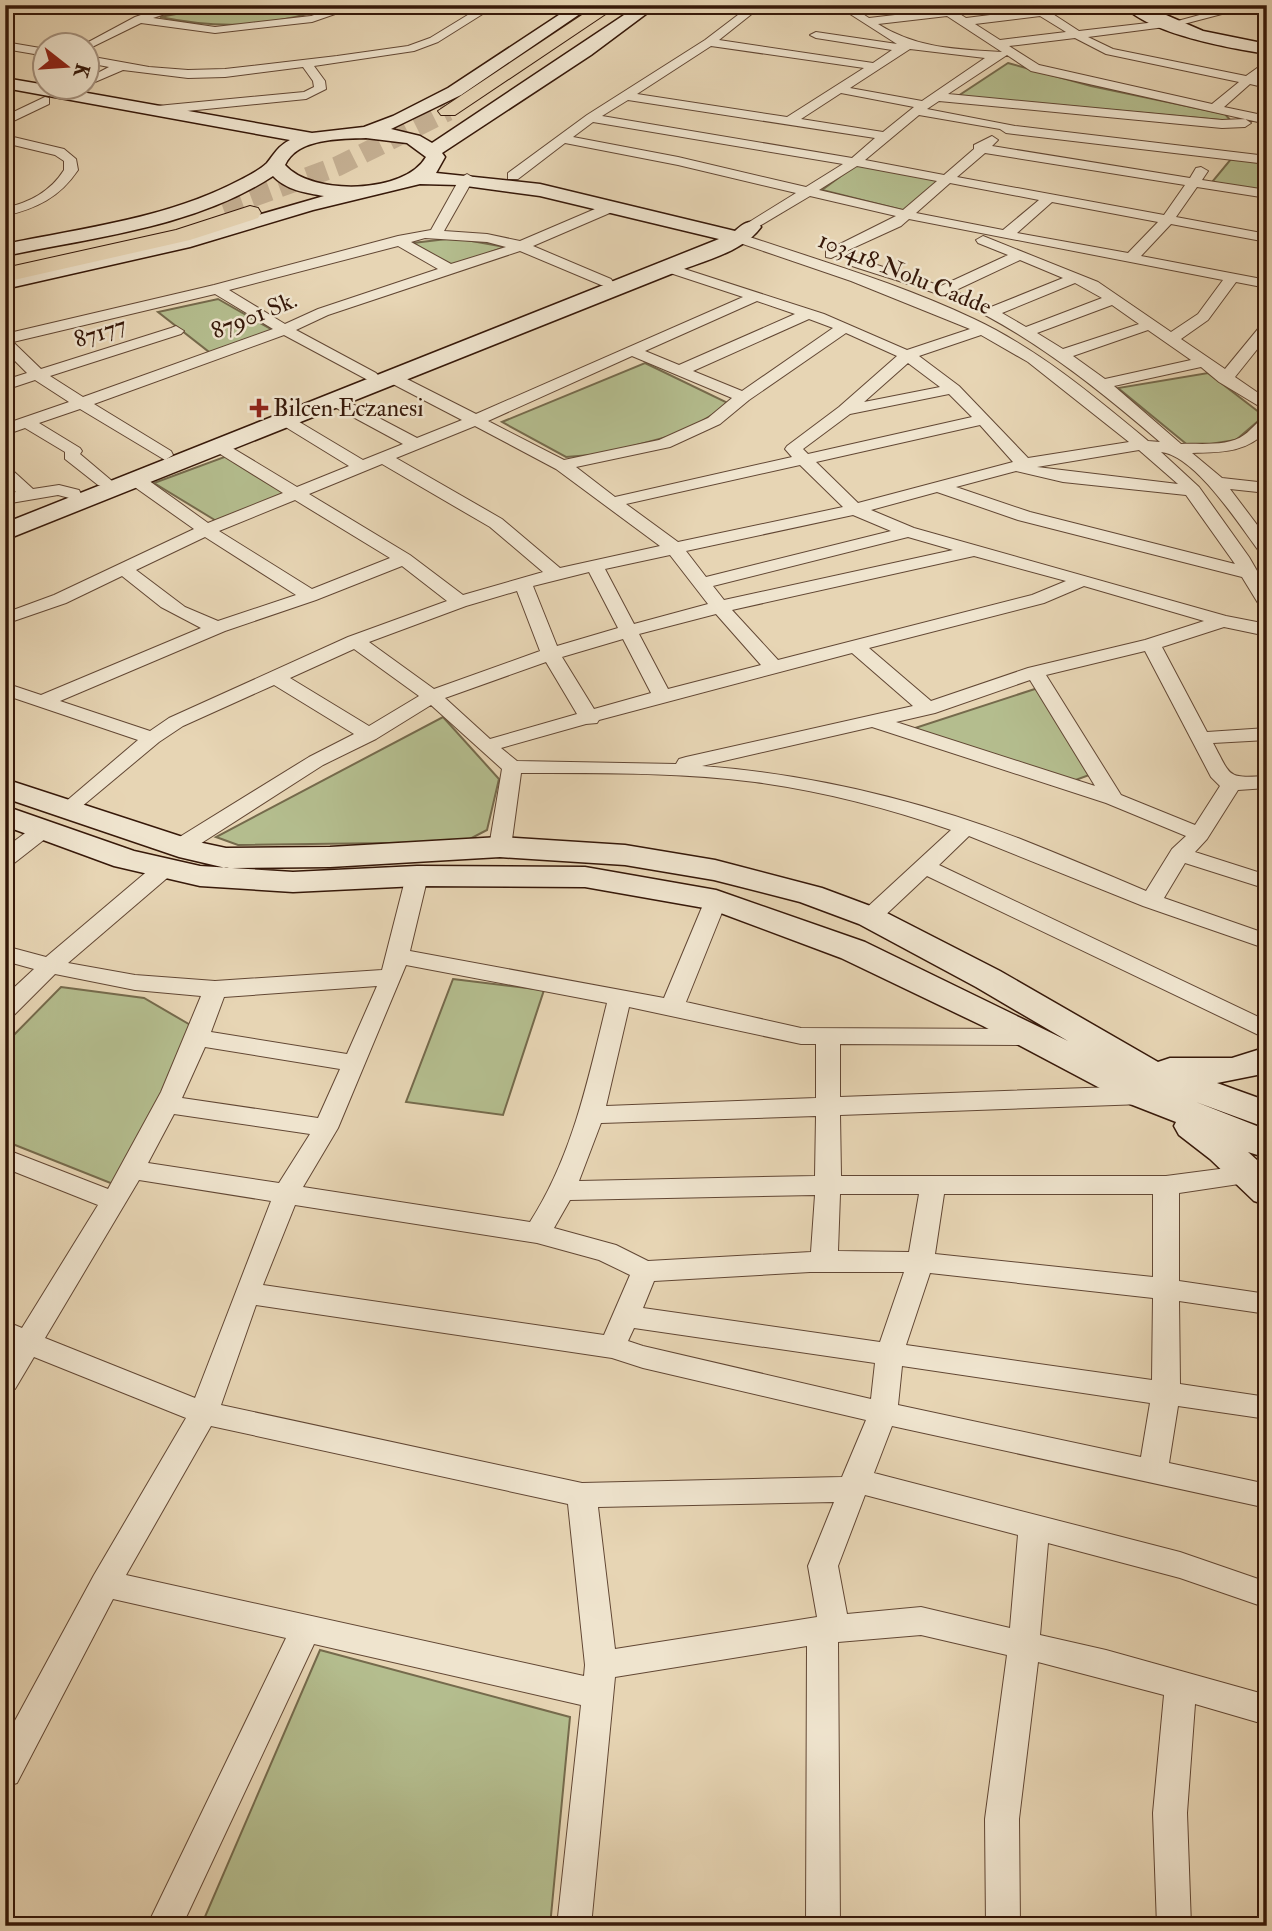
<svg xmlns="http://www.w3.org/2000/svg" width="1272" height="1931" font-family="'IM FELL Double Pica',serif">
<rect width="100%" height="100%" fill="#e7d5b4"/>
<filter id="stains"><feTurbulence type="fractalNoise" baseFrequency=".00286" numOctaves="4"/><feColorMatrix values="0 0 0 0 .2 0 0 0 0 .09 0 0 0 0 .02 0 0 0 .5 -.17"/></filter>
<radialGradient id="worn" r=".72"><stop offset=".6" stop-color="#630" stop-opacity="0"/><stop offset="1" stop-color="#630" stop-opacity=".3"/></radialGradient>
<g fill="#b4bd8e" stroke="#756a4c" stroke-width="2">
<path d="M224 5H336C275 27 223 30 160 17Z"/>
<path d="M1008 63 1091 86 1225 114 1231 121 958 96Z"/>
<path d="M1231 159 1267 163V192L1212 182Z"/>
<path d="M856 165 939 180 906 211 822 190Z"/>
<path d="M455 238 505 247 450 267 413 243Z"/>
<path d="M218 299 276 332 213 355 158 312Z"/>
<path d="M645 363 730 404 682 433 603 454 566 457 502 422Z"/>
<path d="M1208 373 1264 416 1236 440 1190 447 1118 388Z"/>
<path d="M227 456 288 493 218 522 154 483Z"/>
<path d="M1041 687 1092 774 1073 781 912 729Z"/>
<path d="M443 717 499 779 487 830 464 842 238 845 216 837Z"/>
<path d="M453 979 544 990 503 1115 406 1102Z"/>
<path d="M61 987 144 998 199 1030 113 1184 5 1141V1044Z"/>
<path d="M320 1650 570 1717 550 1926H201Z"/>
</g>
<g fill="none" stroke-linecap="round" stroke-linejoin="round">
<path stroke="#c4af92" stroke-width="20" stroke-dasharray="20 10" stroke-linecap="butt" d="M223 208 338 166 448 111"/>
<g stroke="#624734" stroke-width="2">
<g id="street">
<path d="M5 5H18L5 12Z"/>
<path d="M170 5H192L153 18 215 27 311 16 344 5H361L312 22 215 33 141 23 90 48 81 46 135 17Z"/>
<path d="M484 5H497L438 42 414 51 314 66 325 81 326 89 306 99 157 114 151 110 157 106 304 92 314 87 313 81 303 67 225 77 188 78 123 70 88 85V78L109 67 88 63V56L149 67 188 70 225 69 337 56 408 46 430 38Z"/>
<path d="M751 5H763L719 40 873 63 892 50 816 38 810 35 816 32 897 44 836 5H849L869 18 938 10 933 5H946L966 18 1031 10 1026 5H1039L1079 31 1165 21 1171 24 1165 27 1088 37 1113 49 1246 76 1267 61V70L1257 78 1267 80V88L1250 84 1224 107 1267 116V124L1031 71 1007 55 948 94 1222 120 1245 119 1251 123 1245 127 1222 128 939 101 927 109 1015 126 1267 156V164L1006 133 1000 129 919 115 865 160 944 175 974 149V145L992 136 998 140 992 146 1190 178 1196 168 1201 167 1208 171 1202 180 1267 190V198L1197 187 1176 217 1267 234V242L1171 224 1141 256 1267 280V288L1236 282 1208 320 1181 339 1225 369 1262 324 1267 323V337L1235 377 1267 399V411L1219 382 1201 367 1114 386 1181 444C1200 443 1228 447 1244 435 1253 429 1257 420 1267 417V431C1245 453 1222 452 1192 453L1222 478 1267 483V493L1230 489 1267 538V555L1261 554C1240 526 1196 456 1161 452L1199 487 1249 557 1267 588V609L1261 608 1242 577 1018 520 937 492 871 510 914 528 1226 616 1267 624V636L1224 627 1162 647 1207 732 1267 728V740L1213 743C1232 778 1226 778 1267 776V788L1238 790 1207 839 1195 852 1267 875V889L1185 863 1164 898 1267 934V949L1143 906 969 836 939 865 1267 1021V1039L927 876 878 922H862L859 917 862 912 951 830C888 808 821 791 755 782 677 772 599 773 521 773L511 847 508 852H492L489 847 502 769 431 705 376 739 323 765 189 851H173L170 846 173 841 309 757 354 734 274 685 183 726 159 742 74 813H60L57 809 138 740 5 695V683L41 695 201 628 161 607 122 576 66 603 5 624V613L54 595 194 529 129 483 127 479 129 475H141L208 523 283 493 212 449 210 446 212 443H224L297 487 349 466 279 423 277 420 279 417H291L363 460 403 444 329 404 327 401 329 398H341L417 438 462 420 387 381 385 378 387 375H399L476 414 743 297 664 271 662 268 669 264 824 314 907 350 970 329 851 281 734 241V235H744C820 261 901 284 974 319 1038 349 1094 396 1148 441L1160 442C1105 395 1051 351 987 316 945 293 897 281 852 266L850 263 852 260H862L941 286 1008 255 978 243 976 240 983 236 1098 282 1171 332 1198 314 1223 280 909 219 901 226 831 258 826 257V251L896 216 810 196 751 231 744 227 746 224 796 193 678 165 565 143 518 179H508V173L587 115 705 40ZM947 16 1002 52C957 49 918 49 878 24ZM1040 16 1066 32 1000 40 975 24ZM1075 38 1106 54 1239 82 1212 104 1039 65 1009 46ZM711 46 864 68 787 117 637 94ZM910 49 985 58 922 101 850 88ZM841 93 914 107 883 132 801 119ZM628 100 875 138 852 158 602 116ZM593 122 843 164 806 187 678 157 573 137ZM985 153 1185 185 1164 215 957 177ZM857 166 937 181 903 210 819 190ZM950 183 1039 200 1003 230 916 213ZM1052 202 1158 222 1128 253 1017 233ZM1020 260 1063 278 991 307 954 291ZM1075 283 1102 298 1026 327 1002 313ZM757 301 795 314 679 365 645 351ZM1112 305 1139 324 1063 349 1037 333ZM809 319 833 328 742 391 693 371ZM1148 330 1191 360 1105 379 1073 356ZM846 333 897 356 839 407 787 446 785 449 792 457 615 497 576 467 670 447 720 424 749 400ZM981 335 1028 362 1129 442 1028 458 959 386 919 356ZM632 356 732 398 708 418 659 440 564 460 488 421ZM908 363 940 387 864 402ZM949 394 972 417 808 454 803 449 850 414ZM980 425 1013 462 858 503 816 462ZM475 426 556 469 660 546 560 568 502 519 396 458ZM1139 450 1178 484 1037 467ZM382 464 490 527 543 572 463 595 410 555 309 494ZM800 465 843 507 678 542 626 504ZM1016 471 1063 482 1186 495 1235 564 1030 512 956 487ZM295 500 390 558 312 589 219 531ZM853 515 891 531 706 577 686 551ZM205 537 296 595 218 621 185 607 136 570ZM908 537 953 550 724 600 713 586ZM670 555 708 604 634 624 605 569ZM974 556 1066 581 1032 595 778 660 732 610ZM402 566 447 601 348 637 169 718 150 731 60 701 225 631 316 600ZM589 572 618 628 557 646 533 586ZM1084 586 1204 621 1145 640 1028 668 931 701 869 648 1044 603ZM517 591 540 651 434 689 369 642 466 606ZM716 614 761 665 668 689 639 634ZM623 639 651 693 594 709 562 657ZM354 649 419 696 369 726 290 678ZM1145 651 1211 777 1220 786 1195 825 1121 795 1046 675ZM852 653 913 706 686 757 679 759 676 764 517 761 501 748 586 724 597 723 599 720ZM546 662 577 714 490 739 445 698ZM1030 680 1095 786 896 722 935 713ZM872 727 1106 803 1186 836 1172 849 1146 891C1104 873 1061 855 1018 838 918 800 809 774 702 766Z"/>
<path d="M1143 5H1157L1148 9Z"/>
<path d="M1236 5H1256L1180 25 1174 22Z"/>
<path d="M5 42 46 49V56L5 49Z"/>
<path d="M45 97 49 98V104L5 125V116Z"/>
<path d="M5 135 64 149 76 159 78 170C59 198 37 208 5 216V208C30 202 50 192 64 170V161L55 155 5 143Z"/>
<path d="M467 174 474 178 444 231 487 234 520 241 609 203H619V209L533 246 611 279 613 282 611 285H601L520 251 328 315 296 330 376 373 379 376 376 379H366L284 335 94 404 171 451 173 455 165 460 80 409 39 423 80 448 82 451 80 454 112 481 104 486 98 485 65 459V452L25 428 5 435V424L69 402 35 380 5 390V380L27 373 5 351V334L214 285 398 236 431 230 460 178ZM425 238 487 242 506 247 451 264 411 242ZM398 246 438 269 318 309 285 324 229 290ZM215 294 273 329 83 397 50 376 181 334 184 331 176 326 171 328 41 369 13 342Z"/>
<path d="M5 468 11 469 33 489 59 485 79 490 81 494 73 499 58 495 5 504V494L16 492 5 482Z"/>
<path d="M43 824 50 825 54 830 50 835 13 864 5 866V848L36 825Z"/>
<path d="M165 861 173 863 176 868 173 873 68 963 135 975 215 981 382 970 406 876 409 871H425L428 876 410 951 664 998 705 900 708 895H724L727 900 686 1002 801 1028 1030 1029 1038 1031 1042 1037 1038 1043 1030 1045 840 1044V1097L1143 1086 1152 1089 1155 1095 1152 1101 1143 1104 840 1115 841 1176H1166L1250 1165 1259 1167 1263 1174 1259 1181 1179 1193V1281L1267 1294V1314L1179 1301 1180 1384 1267 1397V1419L1178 1406 1169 1463 1267 1484V1508L892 1426 874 1473 1180 1552 1267 1582V1608L1180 1578 1048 1543 1040 1635 1106 1650 1267 1695V1725L1195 1704 1187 1813 1191 1926H1157L1153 1813 1164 1695 1038 1662 1019 1819 1020 1926H986L985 1819 1007 1655 921 1635 838 1642 840 1926H806L807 1646 615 1677 591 1926H557L581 1705 314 1644 182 1926H147L286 1638 113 1599 17 1783 5 1787V1739L94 1575 186 1418 34 1357 15 1389 5 1392V1356L11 1347 5 1345V1321L22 1328 98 1205 5 1168V1149L108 1189 161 1092 201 996 135 990 55 974 13 1016 5 1018V996L34 969 5 961V946L46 957 157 863ZM406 965 607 1003C588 1079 573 1155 530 1222L303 1187 338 1128ZM377 986 347 1054 211 1032 224 997ZM629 1007 801 1044H816V1098L606 1106ZM205 1047 340 1069 318 1118 182 1098ZM174 1114 310 1134 279 1183 148 1163ZM816 1116 815 1176 579 1181 601 1123ZM139 1180 271 1201 195 1398 45 1338ZM840 1194H919L909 1252 838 1251ZM944 1194H1153V1277L935 1254ZM815 1195 811 1252 648 1261 616 1245 554 1228 570 1200ZM295 1205 537 1243 599 1260 630 1275 604 1335 263 1285ZM810 1272H904L880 1342 643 1308 654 1281ZM930 1273 1153 1298 1152 1380 906 1345ZM256 1305 612 1358 643 1368 866 1420 842 1477 582 1483 221 1405ZM634 1328 875 1363 871 1399 643 1346 628 1341ZM902 1366 1150 1403 1141 1457 898 1405ZM211 1426 568 1504 585 1665 584 1676 126 1575ZM865 1495 1018 1535 1010 1628 921 1607 847 1614 838 1566ZM834 1502 808 1566 817 1617 615 1649 598 1507Z"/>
</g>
</g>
<g stroke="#361809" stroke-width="3">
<g id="secondary">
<path d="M574 5H593L461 95 391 129 420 136 432 143 639 5H658L591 55 442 153 445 157 436 173 540 184 735 231C743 224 747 220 758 223L761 227C743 252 703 261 676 272L5 540V523L719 239 540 196 459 185 420 184 313 210 190 247 5 289V277L178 238 324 196C306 193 286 190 273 176 195 227 95 237 5 256V244C84 228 168 218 240 180 248 176 261 169 267 163 275 153 278 146 290 140L5 88V78L46 85V88H59L312 133 364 127 393 116 448 88ZM366 138 407 143 426 157C405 194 312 196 285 165 297 138 340 139 366 138Z"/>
<path d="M1123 5H1143L1203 31 1267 44V54C1229 48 1149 34 1123 5Z"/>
<path d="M5 779 198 842 226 848 330 847 500 837 625 845 715 860 822 888 881 910 1000 971 1158 1062 1170 1058H1232L1267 1047V1073L1217 1083 1267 1101V1128L1196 1102 1267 1130V1158L1248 1152 1267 1169V1205L1254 1201 1210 1159 1179 1135 1174 1126 1176 1122 1130 1104 983 1026 841 958 710 909 585 887 417 886 293 892 200 886 114 866 5 826V806L134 851 200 866 293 872 417 866 585 867 716 890 865 942 1068 1041 976 987 859 924 800 902 714 880 625 865 500 857 330 867 226 868 179 857 5 798Z"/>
</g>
</g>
<g stroke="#361809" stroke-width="2">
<g id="primary">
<path d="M597 5H619L455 115H441L438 111Z"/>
<path d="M250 206 258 208 261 213 258 218 190 240 5 282V268L176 230Z"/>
</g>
</g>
<use href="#street" fill="#efe4ce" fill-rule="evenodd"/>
<use href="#secondary" fill="#efe4ce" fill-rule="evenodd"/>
<use href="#primary" fill="#e7d5b4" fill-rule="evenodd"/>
</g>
<path fill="#8f2418" stroke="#efe4ce" stroke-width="2.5" d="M255.5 397.5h7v7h7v7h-7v7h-7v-7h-7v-7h7z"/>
<g text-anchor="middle" stroke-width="5" stroke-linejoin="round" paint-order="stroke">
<g font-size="24" fill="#361809" stroke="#efe4ce">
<text transform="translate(905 273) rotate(22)" y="8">103418 Nolu Cadde</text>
<text transform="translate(254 315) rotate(-22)" y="8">87901 Sk.</text>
<text transform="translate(100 332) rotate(-18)" y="8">87177</text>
</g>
<g font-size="24" fill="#361809" stroke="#efe4ce" text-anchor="start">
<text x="273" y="416">Bilcen Eczanesi</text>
</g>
</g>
<rect width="1272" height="1931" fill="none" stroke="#e7d5b4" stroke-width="28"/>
<rect x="7" y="7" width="1258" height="1917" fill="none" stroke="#361809" stroke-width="3.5"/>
<rect x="14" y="14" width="1244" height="1903" fill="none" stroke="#361809" stroke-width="2"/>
<g transform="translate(66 66) rotate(107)"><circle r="33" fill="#efe4ce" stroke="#a5927f" stroke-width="2"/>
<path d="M0-5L12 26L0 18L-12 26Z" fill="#8f2418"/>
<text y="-10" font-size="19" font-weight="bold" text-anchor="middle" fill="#361809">K</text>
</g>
<rect width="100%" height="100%" filter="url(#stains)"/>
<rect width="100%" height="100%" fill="url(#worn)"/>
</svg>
